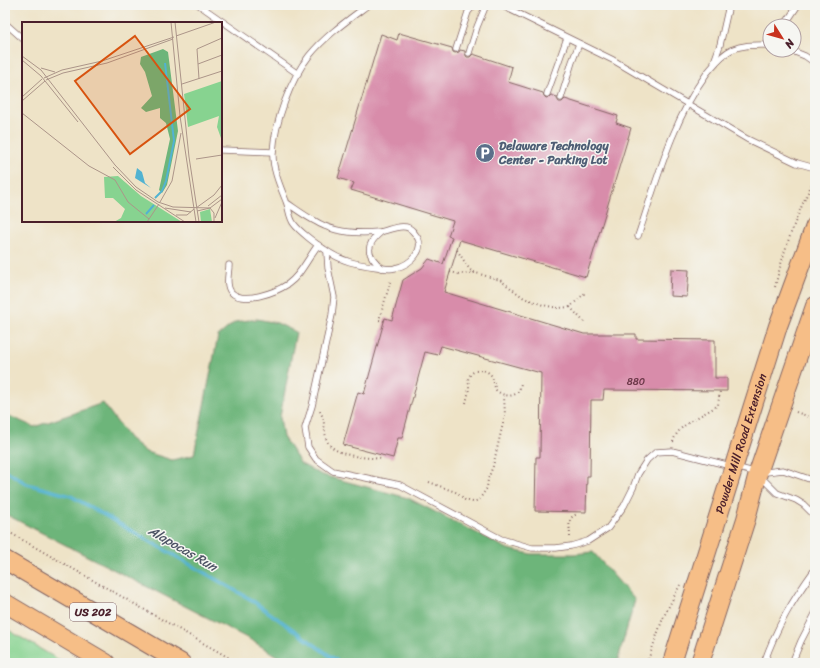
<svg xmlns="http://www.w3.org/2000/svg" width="820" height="668" font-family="Sriracha,sans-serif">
<rect width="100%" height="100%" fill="#f6f6f2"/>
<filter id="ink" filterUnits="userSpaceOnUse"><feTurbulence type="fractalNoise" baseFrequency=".025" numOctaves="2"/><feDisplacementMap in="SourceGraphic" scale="8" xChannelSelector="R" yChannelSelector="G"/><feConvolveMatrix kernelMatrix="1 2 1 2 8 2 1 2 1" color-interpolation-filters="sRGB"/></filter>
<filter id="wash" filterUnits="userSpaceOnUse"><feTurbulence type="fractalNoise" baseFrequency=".012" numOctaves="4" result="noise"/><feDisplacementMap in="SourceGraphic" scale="16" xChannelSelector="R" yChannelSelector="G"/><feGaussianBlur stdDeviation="0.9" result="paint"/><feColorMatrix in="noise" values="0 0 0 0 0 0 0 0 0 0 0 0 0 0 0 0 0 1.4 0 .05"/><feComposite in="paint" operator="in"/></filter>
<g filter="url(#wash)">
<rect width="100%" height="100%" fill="#eee3c7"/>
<path fill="#87d390" stroke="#68795e" d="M5 628 64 663H5Z"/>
<path fill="#6db57a" stroke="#5c6a52" d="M257 319 277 323 296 332 280 417 283 437 301 464 322 475 408 498 508 549 531 554H574L593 552 635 600 617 663H288L251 640 5 514V414L34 427 103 403 129 438 146 452 172 460 194 455 218 336 235 322Z"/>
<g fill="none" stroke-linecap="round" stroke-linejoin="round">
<path stroke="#52b3d1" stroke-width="3.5" d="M5 470 27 484 71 496 250 599 340 663"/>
</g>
<g id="blocks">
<g fill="#d88caa">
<path d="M399 33 452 48 453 52 455 53 459 52 460 50 465 51V54L467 57H470L473 54 512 67 508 82 543 93 544 96 546 98 549 97 551 95 557 97V99L559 102H562L565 99 618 116 616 123 631 128 586 277 460 240 444 292 584 334H636V339L715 340V378H727V391L604 390 603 400H591L590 476H587L586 512 535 511 536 457H540L541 373 441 346 438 355 425 352 402 438H398L393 458 343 445 358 392 364 394 385 318 392 320 403 280 422 268 429 259 443 264 452 237 448 236 453 221 351 190 354 183 338 178 381 34 397 40Z"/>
<path d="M671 269 689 270 687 297 670 296Z"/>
</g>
</g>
</g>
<g filter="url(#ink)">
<use href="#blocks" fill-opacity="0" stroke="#836462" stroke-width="1"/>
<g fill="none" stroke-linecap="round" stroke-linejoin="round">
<g stroke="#836462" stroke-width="7">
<g id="service">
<path d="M199 5 298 74"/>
<path d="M501 5 613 60 747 139 797 163 815 168"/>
<path d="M5 23 23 39"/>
<path d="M784 26 798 5"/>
<path d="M456 49 468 12 474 5"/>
<path d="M790 50 805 56 815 63"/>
<path d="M469 53 477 27 486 5"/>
<path d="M714 62 720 45 729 5"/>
<path d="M547 94 567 38"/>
<path d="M561 98 572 62 579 44"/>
<path d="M221 150 273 152"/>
<path d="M287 203C296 209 305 216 315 221 334 233 357 234 379 232 388 231 396 225 406 227 410 228 413 231 415 234 428 249 410 265 395 268 389 270 384 268 377 267 356 264 342 262 324 249 316 244 299 231 294 224 289 218 289 208 286 201 280 186 272 168 273 152 275 122 290 80 309 56 325 36 348 20 368 5"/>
<path d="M381 232C365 245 366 255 382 268"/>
<path d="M638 236C657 180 672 121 707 73 714 65 721 55 731 50 744 44 757 45 770 45"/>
<path d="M327 252 328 268 334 297 332 315 312 406 305 428 308 447 316 459 333 471 400 485 501 539 532 548H556L571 546 588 541 608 528 624 506 633 488 638 474 647 460 656 452 672 451 758 473 783 470 815 481"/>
<path d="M229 265C229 273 225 285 231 292 243 305 276 292 288 284 301 275 308 258 318 245"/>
<path d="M761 477 777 493 796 500 804 505 815 516"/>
<path d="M764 663C777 626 792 601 815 569"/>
<path d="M792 663 801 641 815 614"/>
</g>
</g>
<g stroke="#836462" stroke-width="20">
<g id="trunk">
<path d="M5 560 181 663"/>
<path d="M5 603 106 663"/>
<path id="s1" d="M672 663 778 326 815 226"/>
<path d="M700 663 746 519 758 473 815 306"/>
</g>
</g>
<g stroke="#836462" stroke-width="2" stroke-dasharray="1 3" stroke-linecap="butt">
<path d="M457 250 470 270 476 273 500 280 524 298 543 305 558 308 570 307 585 293"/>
<path d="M450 272 459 274 475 273"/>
<path d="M775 287C784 249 797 213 815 178"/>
<path d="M570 307 584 322"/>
<path d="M384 321 379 320 391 280"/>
<path d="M466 403C467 398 469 392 469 387 469 383 467 380 469 377 473 368 488 368 492 377 494 381 494 386 496 390 506 399 521 398 521 381"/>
<path d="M320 411C325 420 324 429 326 438 332 458 366 457 382 459"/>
<path d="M796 412 815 419"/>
<path d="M673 442C678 423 703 416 718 405L720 391"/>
<path d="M429 482 458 493 465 500 473 502 479 500 487 488 488 479 493 466 505 415 504 396"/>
<path d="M5 530 238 663"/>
<path d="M570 537C570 527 566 517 578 514"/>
<path d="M647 663 663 618 680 585"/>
</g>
<use href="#service" stroke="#fff" stroke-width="5.5"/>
<use href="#trunk" stroke="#f6be87" stroke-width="18"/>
</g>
</g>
<defs>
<g id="parking-disc" transform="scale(1)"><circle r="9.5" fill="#5c6f8a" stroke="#f6f6f2"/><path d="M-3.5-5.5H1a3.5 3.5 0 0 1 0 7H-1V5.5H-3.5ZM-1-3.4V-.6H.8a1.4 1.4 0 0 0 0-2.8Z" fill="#fff"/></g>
</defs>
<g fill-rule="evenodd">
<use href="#parking-disc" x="485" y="153"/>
</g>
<g text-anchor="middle" stroke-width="3" stroke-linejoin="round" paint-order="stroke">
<g font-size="10" fill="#6e3a4b">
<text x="636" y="385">880</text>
</g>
<rect fill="#f6f6f2" stroke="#7e6067" stroke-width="1" x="70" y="603" width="46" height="18" rx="3"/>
<g font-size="11" font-weight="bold" fill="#4a1f2b">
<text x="93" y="616">US 202</text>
</g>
<g font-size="12" font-weight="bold" fill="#4e5e75" stroke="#f6f6f2" text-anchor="start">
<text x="499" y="150">Delaware Technology<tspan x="499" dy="14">Center - Parking Lot</tspan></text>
</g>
<g font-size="12" fill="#4a1f2b" stroke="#f6f6f2">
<text dy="4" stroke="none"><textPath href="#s1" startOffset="230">Powder Mill Road Extension</textPath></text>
</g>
<g font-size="13" font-style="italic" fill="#4d5365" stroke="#f6f6f2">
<text transform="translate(183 548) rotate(30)" y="5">Alapocas Run</text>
</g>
</g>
<g transform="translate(22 22)">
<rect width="200" height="200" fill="#eee3c7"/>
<path d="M200 59V119L195 105 197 94 166 105 162 72ZM96 154 119 174 160 200H92L99 196 103 187 91 176H83L82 155ZM188 187 190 200H179L178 190Z" fill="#87d390"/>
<path d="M141 27 146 30 156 109 145 163 140 171 137 168 148 117 144 101 138 96V86L124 90 119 86 130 74 123 50 118 42 119 35Z" fill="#6db57a"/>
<path d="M115 146 120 150 123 161 129 166 113 156Z" fill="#52b3d1"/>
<path fill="none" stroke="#52b3d1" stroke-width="2" d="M133 176 140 169 144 159 152 119 143 41M124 192 132 183"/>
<path fill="none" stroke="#ac9589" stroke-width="1" d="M149 0 158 94 174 200M153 0 167 135 177 200M154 14 194 0M0 34 19 48 93 143 114 165 136 180 151 185 188 186 192 191V199M0 38 19 54 56 100M176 42 200 33M19 46 33 50M22 56 40 48 80 39 152 15M177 57 175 27 200 16M24 58 41 51 85 41 151 17M160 62 200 49M0 75 20 57M0 79 23 59M0 91 67 144 93 158 106 180 127 197M174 137 200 133M91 145 114 168 163 200M138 180 150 159 159 111M186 184 200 173M143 186 169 190M174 186 192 173 200 163M175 189 188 186 200 177M154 193H165L172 187M193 196 200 180M125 200 137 182"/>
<path fill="#d8530f" fill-opacity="0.15" stroke="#d8530f" stroke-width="2" d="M113 14 168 87 108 132 53 59Z"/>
<rect width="200" height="200" fill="none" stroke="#4a1f2b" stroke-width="2"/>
</g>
<rect width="820" height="668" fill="none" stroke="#f6f6f2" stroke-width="20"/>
<g transform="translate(782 38) rotate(127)"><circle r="19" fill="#f6f6f2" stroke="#b1a0a2"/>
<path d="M0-3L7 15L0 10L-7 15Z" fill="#c8321e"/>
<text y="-6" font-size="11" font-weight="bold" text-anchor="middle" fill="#4a1f2b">N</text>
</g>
</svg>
